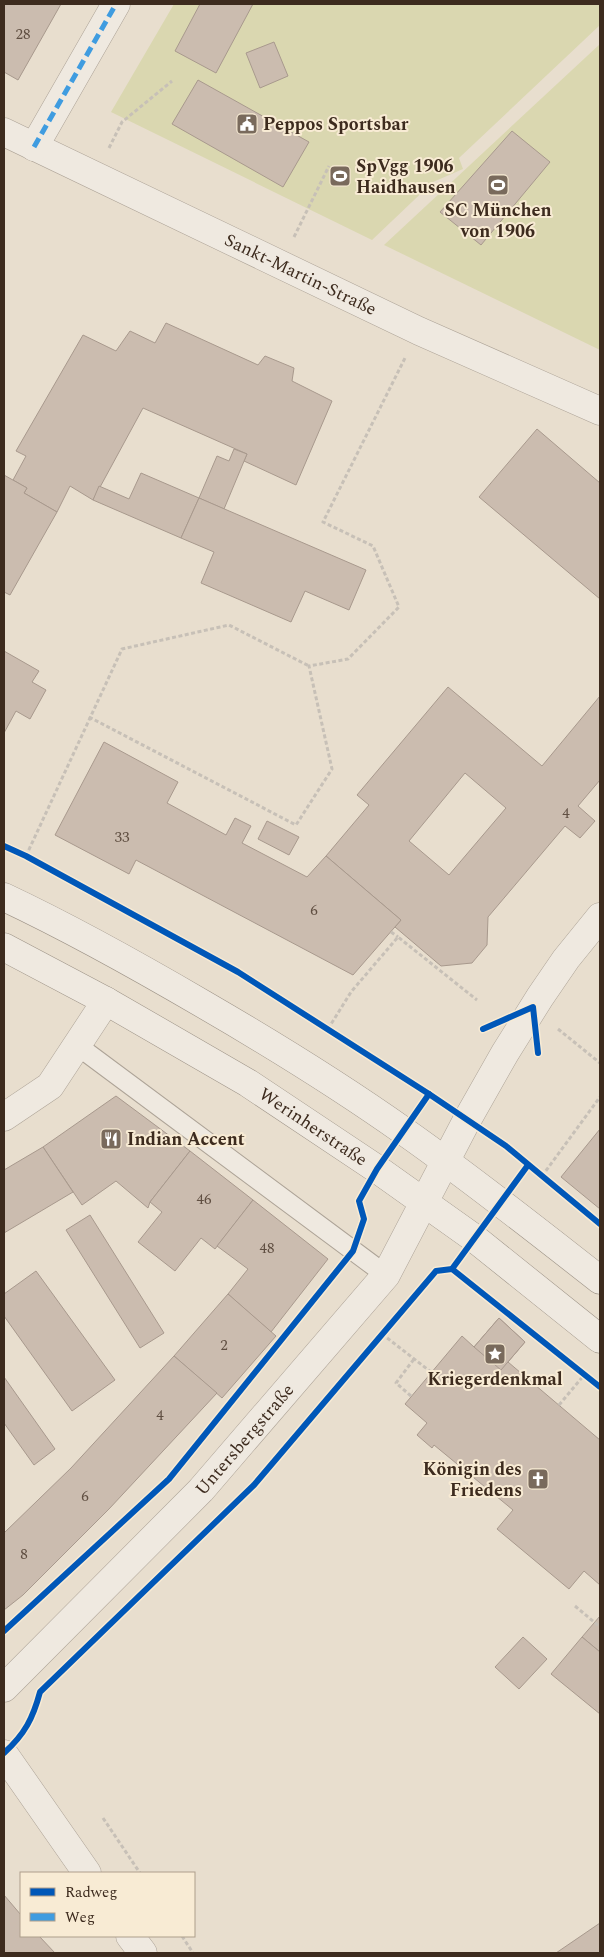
<svg xmlns="http://www.w3.org/2000/svg" width="604" height="1957" font-family="Spectral,serif">
<rect width="100%" height="100%" fill="#e8dece"/>
<g fill="#dad7b0">
<path d="M174 4H600V25L459 158 463 169 433 182 372 240 111 112Z"/>
<path d="M600 44V350L384 245Z"/>
</g>
<g fill="#cbbcaf" stroke="#a8998d" fill-rule="evenodd">
<path d="M4 4H61L18 80 4 72Z"/>
<path d="M200 4H253L216 73 175 51Z"/>
<path d="M274 42 288 76 260 88 246 53Z"/>
<path d="M198 80 309 142 283 187 172 124Z"/>
<path d="M512 131 550 162 481 245 440 212Z"/>
<path d="M166 323 258 365 265 356 294 368 292 381 332 401 296 485 244 461 247 454 143 408 93 500 70 486 57 512 24 493 27 488 13 480 26 456 16 451 83 335 116 351 130 331 155 343Z"/>
<path d="M537 429 600 483V599L479 497Z"/>
<path d="M234 449 247 454 224 509 199 498 217 456 229 461Z"/>
<path d="M141 473 199 498 181 538 93 500 99 486 129 499Z"/>
<path d="M4 475 27 488 24 493 57 512 10 595 4 592Z"/>
<path d="M199 498 366 570 349 610 305 591 291 622 201 583 214 552 181 538Z"/>
<path d="M4 651 39 671 32 682 46 690 30 719 16 711 4 733Z"/>
<path d="M448 687 542 766 600 696V780L578 806 595 821 580 838 565 826 488 917 487 945 472 963 441 966 395 927 401 920 326 856 369 805 357 795ZM465 773 506 808 449 875 409 841Z"/>
<path d="M104 742 178 782 167 803 226 835 235 818 251 826 242 843 307 877 326 856 401 920 353 975 136 860 129 874 55 835Z"/>
<path d="M267 821 299 837 289 855 258 839Z"/>
<path d="M116 1096 190 1151 150 1202 148 1208 116 1181 82 1205 43 1147Z"/>
<path d="M600 1129V1209L561 1177Z"/>
<path d="M43 1147 73 1192 4 1233V1170Z"/>
<path d="M190 1151 253 1200 215 1249 201 1238 175 1271 138 1242 162 1212 150 1202Z"/>
<path d="M253 1200 328 1259 271 1332 228 1294 248 1269 217 1246Z"/>
<path d="M90 1215 164 1333 140 1348 66 1230Z"/>
<path d="M36 1271 115 1380 72 1411 4 1316V1294Z"/>
<path d="M228 1294 276 1336 222 1398 174 1356Z"/>
<path d="M499 1318 525 1342 508 1362 600 1440V1585L584 1571 569 1589 497 1529 513 1510 434 1445 432 1448 417 1435 427 1423 405 1404 462 1336 474 1347Z"/>
<path d="M499 1318 525 1342 501 1370 474 1347Z"/>
<path d="M174 1356 217 1393 109 1509 23 1595 4 1610V1533L71 1468Z"/>
<path d="M4 1377 55 1449 34 1465 4 1423Z"/>
<path d="M600 1616V1652L582 1637Z"/>
<path d="M523 1637 547 1659 519 1689 495 1667Z"/>
<path d="M582 1637 600 1652V1714L551 1674Z"/>
<path d="M4 1895 21 1915V1936H39L55 1953H4Z"/>
<path d="M600 1923V1953H556Z"/>
</g>
<g fill="none" stroke-linecap="round" stroke-linejoin="round">
<g stroke="#ada397" stroke-width="21">
<path id="lane" d="M78 1046 386 1275"/>
</g>
<g stroke="#ada397" stroke-width="29">
<g id="street">
<path id="s1" d="M4 132 419 331 600 411"/>
<path d="M34 147 116 4"/>
<path d="M4 1117 50 1086 106 1001"/>
<path id="s2" d="M4 1688 201 1490 386 1275 467 1120 505 1053 540 997 566 959 600 917"/>
<path d="M4 1754 87 1873"/>
<path d="M130 1936 143 1953"/>
</g>
</g>
<g stroke="#9d9387" stroke-width="29">
<g id="secondary">
<path d="M4 897C72 929 138 966 203 1004 272 1044 340 1086 405 1132 472 1179 536 1230 600 1280"/>
<path id="s3" d="M4 947 106 1001 248 1083 377 1169 474 1238 600 1339"/>
</g>
</g>
<g stroke="#c7c0b7" stroke-width="3" stroke-dasharray="4 2.5" stroke-linecap="butt">
<path d="M109 148 122 122 172 81"/>
<path d="M294 237 329 166"/>
<path d="M89 717 296 825 332 769 309 666 348 659 399 607 373 546 323 522 405 358"/>
<path d="M26 856 122 649 229 625 309 666"/>
<path d="M391 932 398 937"/>
<path d="M328 1029 351 992 398 937 477 1000"/>
<path d="M558 1029 600 1063"/>
<path d="M542 1176 600 1097"/>
<path d="M382 1334 431 1372"/>
<path d="M411 1396 396 1383 414 1359"/>
<path d="M559 1405 585 1374"/>
<path d="M575 1606 600 1627"/>
<path d="M103 1818 140 1873"/>
<path d="M182 1936 193 1953"/>
</g>
<use href="#lane" stroke="#efe9e0" stroke-width="19"/>
<use href="#street" stroke="#efe9e0" stroke-width="28"/>
<use href="#secondary" stroke="#efe9e0" stroke-width="28"/>
<path stroke="#3f9ce0" stroke-width="5" stroke-dasharray="10 5" stroke-linecap="butt" d="M34 147 116 4"/>
<g stroke="#f8ebd4" stroke-width="9">
<g id="cycleway">
<path d="M4 846 26 856 238 972 429 1094 506 1146 600 1224"/>
<path d="M483 1029 533 1007 538 1053"/>
<path d="M452 1269 600 1387"/>
<path d="M4 1631 169 1479 353 1251 364 1219 359 1201 377 1169 429 1094"/>
<path d="M4 1753C25 1734 33 1718 40 1692L254 1485 436 1271 452 1269 528 1165"/>
</g>
</g>
<use href="#cycleway" stroke="#0057b8" stroke-width="6"/>
</g>
<defs>
<g id="civic-square" transform="scale(1.125)"><rect x="-9" y="-9" width="18" height="18" rx="4" fill="#796a5c" stroke="#f8ebd4"/><path d="M-.6-6.5H3V-4.5H.6V-3L4-1V1h2V6H-6V1h2V-1L-.6-3ZM-1.2 2.5V6h2.4V2.5Z" fill="#fff"/></g>
<g id="stadium-square" transform="scale(1.125)"><rect x="-9" y="-9" width="18" height="18" rx="4" fill="#796a5c" stroke="#f8ebd4"/><path d="M0-5a6.5 5 0 1 0 0 10a6.5 5 0 1 0 0-10ZM-3.5-1.8h7v3.6h-7Z" fill="#fff"/></g>
<g id="restaurant-square" transform="scale(1.125)"><rect x="-9" y="-9" width="18" height="18" rx="4" fill="#796a5c" stroke="#f8ebd4"/><path d="M-5-6h1v4h1v-4h1v4h1v-4h1v5L-1.5 .5V6h-2V.5L-5-1ZM5-6V6H3V1.5H1.5Q1.5-4 5-6Z" fill="#fff"/></g>
<g id="sight-square" transform="scale(1.125)"><rect x="-9" y="-9" width="18" height="18" rx="4" fill="#796a5c" stroke="#f8ebd4"/><path d="M0-6L1.8-2.2L6-1.7L2.9 1.2L3.7 5.4L0 3.3L-3.7 5.4L-2.9 1.2L-6-1.7L-1.8-2.2Z" fill="#fff"/></g>
<g id="church-square" transform="scale(1.125)"><rect x="-9" y="-9" width="18" height="18" rx="4" fill="#796a5c" stroke="#f8ebd4"/><path d="M-1.2-6h2.4v3.5h3.3v2.4h-3.3V6h-2.4V-.1h-3.3v-2.4h3.3Z" fill="#fff"/></g>
</defs>
<g fill-rule="evenodd">
<use href="#civic-square" x="247" y="124"/>
<use href="#stadium-square" x="340" y="176"/>
<use href="#stadium-square" x="498" y="185"/>
<use href="#restaurant-square" x="111" y="1139"/>
<use href="#sight-square" x="495" y="1354"/>
<use href="#church-square" x="538" y="1479"/>
</g>
<g text-anchor="middle" stroke-width="4" stroke-linejoin="round" paint-order="stroke">
<g font-size="15" fill="#604f42">
<text x="23" y="39">28</text>
<text x="566" y="818">4</text>
<text x="122" y="842">33</text>
<text x="314" y="915">6</text>
<text x="204" y="1204">46</text>
<text x="267" y="1253">48</text>
<text x="224" y="1350">2</text>
<text x="160" y="1420">4</text>
<text x="85" y="1501">6</text>
<text x="24" y="1559">8</text>
</g>
<g font-size="18" font-weight="bold" fill="#3d2b1e" stroke="#f8ebd4" text-anchor="start">
<text x="263" y="130">Peppos Sportsbar</text>
<text x="356" y="172">SpVgg 1906<tspan x="356" dy="21">Haidhausen</tspan></text>
<text x="498" y="216" text-anchor="middle">SC München<tspan x="498" dy="21">von 1906</tspan></text>
<text x="127" y="1145">Indian Accent</text>
<text x="495" y="1385" text-anchor="middle">Kriegerdenkmal</text>
<text x="522" y="1475" text-anchor="end">Königin des<tspan x="522" dy="21">Friedens</tspan></text>
</g>
<g font-size="18" fill="#3d2b1e" stroke="#f8ebd4">
<text dy="6" stroke="none"><textPath href="#s1" startOffset="329">Sankt-Martin-Straße</textPath></text>
<text dy="6" stroke="none"><textPath href="#s3" startOffset="358">Werinherstraße</textPath></text>
<text dy="6" stroke="none"><textPath href="#s2" startOffset="346">Untersbergstraße</textPath></text>
</g>
</g>
<rect width="604" height="1957" fill="none" stroke="#3d2b1e" stroke-width="10"/>
<rect x="20" y="1872" width="175" height="65" fill="#f8ebd4" stroke="#ad9e8b"/>
<rect x="30" y="1888" width="25" height="8" fill="#0057b8" stroke="#ad9e8b"/>
<text x="65" y="1897" font-size="15" fill="#3d2b1e">Radweg</text>
<rect x="30" y="1913" width="25" height="8" fill="#3f9ce0" stroke="#ad9e8b"/>
<text x="65" y="1922" font-size="15" fill="#3d2b1e">Weg</text>
</svg>
